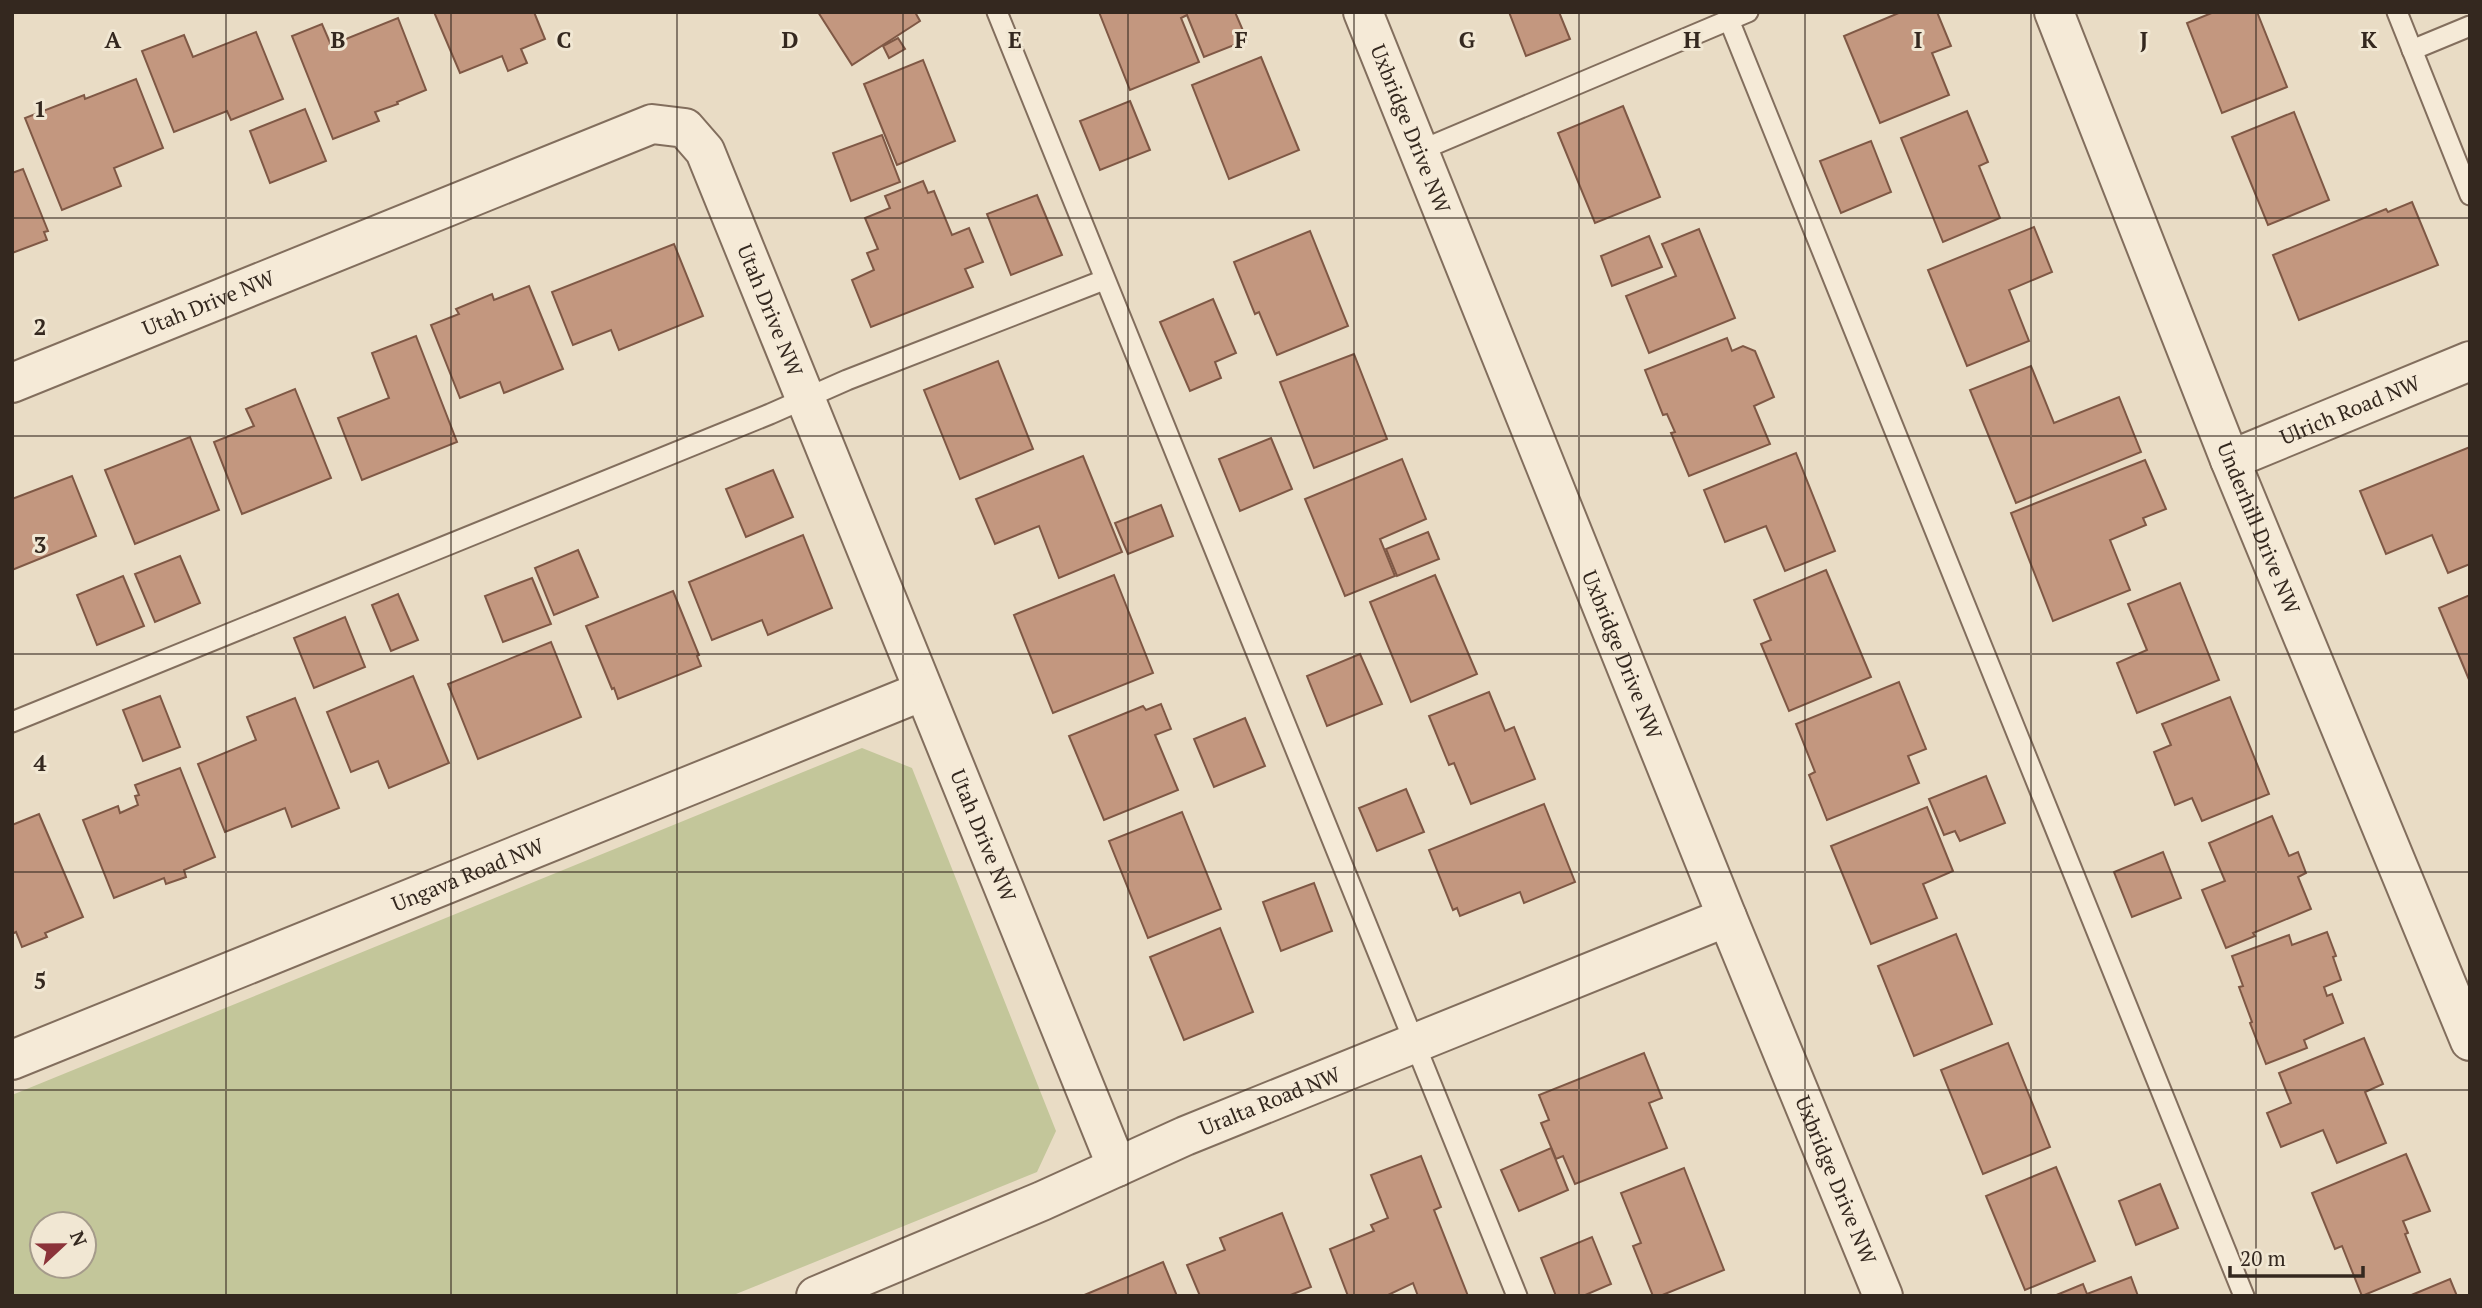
<svg xmlns="http://www.w3.org/2000/svg" width="2482" height="1308" font-family="'PT Serif',serif">
<rect width="100%" height="100%" fill="#e9dcc5"/>
<path fill="#c3c69a" fill-rule="evenodd" d="M862 748 912 768 1056 1131 1037 1172 731 1296H12V1095ZM42 1224H84V1266H42Z"/>
<g fill="#c3977f" stroke="#7f5845" stroke-width="2">
<path d="M434 12H534L545 39 521 49 527 63 508 71 502 56 460 73Z"/>
<path d="M818 12H915L920 21 852 65Z"/>
<path d="M1099 12H1235L1247 40 1204 57 1187 15 1181 18 1199 62 1130 90Z"/>
<path d="M1509 12H1559L1570 39 1526 56Z"/>
<path d="M1901 12H1937L1951 46 1932 53 1949 95 1880 123 1844 36Z"/>
<path d="M2214 12H2257L2287 87 2222 113 2187 23Z"/>
<path d="M398 18 426 90 397 102 398 104 375 112 379 121 333 139 292 36 322 24 331 45Z"/>
<path d="M256 32 283 99 231 120 227 111 174 132 142 51 184 35 193 57Z"/>
<path d="M898 38 905 49 889 58 883 46Z"/>
<path d="M1261 57 1299 150 1229 179 1192 85Z"/>
<path d="M923 60 955 141 897 165 864 84Z"/>
<path d="M136 79 163 148 114 168 121 186 62 210 25 118 84 95 85 99Z"/>
<path d="M1130 101 1150 150 1100 170 1080 121Z"/>
<path d="M1623 106 1660 197 1595 223 1558 133Z"/>
<path d="M305 109 326 161 270 183 250 131Z"/>
<path d="M1967 111 1988 162 1979 166 2000 218 1943 242 1901 138Z"/>
<path d="M2294 112 2329 200 2268 225 2232 137Z"/>
<path d="M882 135 900 182 851 201 833 153Z"/>
<path d="M1871 141 1891 192 1841 213 1820 161Z"/>
<path d="M23 169 48 231 44 232 47 240 12 253V173Z"/>
<path d="M923 181 928 193 934 191 952 235 969 228 983 262 965 269 973 287 871 327 852 280 874 270 867 253 878 249 865 218 890 208 885 196Z"/>
<path d="M1037 195 1062 255 1011 275 987 214Z"/>
<path d="M2412 202 2438 265 2299 320 2273 255 2386 209 2388 212Z"/>
<path d="M2034 227 2052 272 2009 290 2029 341 1967 366 1928 270Z"/>
<path d="M1699 229 1735 318 1649 353 1626 296 1676 276 1662 244Z"/>
<path d="M1310 231 1348 326 1277 355 1259 312 1255 314 1234 262Z"/>
<path d="M1649 236 1662 267 1612 286 1601 256Z"/>
<path d="M674 244 703 316 619 350 611 330 573 345 552 292Z"/>
<path d="M529 286 563 369 504 393 500 382 460 398 431 325 459 314 456 309 492 294 494 300Z"/>
<path d="M1213 299 1236 353 1215 362 1221 378 1190 391 1160 322Z"/>
<path d="M416 336 457 442 362 480 338 418 389 398 372 353Z"/>
<path d="M1727 338 1732 351 1743 346 1755 351 1774 397 1754 406 1770 444 1689 476 1671 433 1675 432 1667 414 1663 415 1645 370Z"/>
<path d="M1354 354 1387 439 1314 468 1280 382Z"/>
<path d="M998 361 1033 449 960 479 924 390Z"/>
<path d="M2031 366 2054 423 2119 397 2141 452 2016 503 1970 390Z"/>
<path d="M295 389 331 478 242 514 214 442 254 426 246 409Z"/>
<path d="M190 437 219 510 135 544 105 470Z"/>
<path d="M1271 438 1292 489 1240 511 1219 459Z"/>
<path d="M2470 447V564L2448 573 2432 535 2386 554 2360 491Z"/>
<path d="M1796 453 1835 551 1785 571 1766 526 1725 542 1704 490Z"/>
<path d="M1083 456 1122 552 1059 578 1039 526 995 544 976 499Z"/>
<path d="M1402 459 1426 519 1380 539 1395 576 1345 596 1305 499Z"/>
<path d="M2145 460 2166 509 2143 518 2146 525 2110 540 2130 590 2053 621 2011 513Z"/>
<path d="M773 470 793 517 746 537 726 489Z"/>
<path d="M72 476 96 536 12 570V499Z"/>
<path d="M1161 505 1173 536 1128 554 1115 523Z"/>
<path d="M1428 532 1439 559 1397 576 1386 549Z"/>
<path d="M803 535 832 608 768 635 762 620 712 640 689 582Z"/>
<path d="M578 550 598 597 554 615 535 568Z"/>
<path d="M180 556 200 603 155 622 135 574Z"/>
<path d="M1826 570 1871 677 1789 711 1761 644 1771 640 1754 600Z"/>
<path d="M1114 575 1153 673 1053 713 1014 615Z"/>
<path d="M1435 575 1477 674 1411 702 1370 602Z"/>
<path d="M123 576 144 626 97 645 77 595Z"/>
<path d="M532 578 551 624 503 642 485 596Z"/>
<path d="M2180 583 2219 680 2137 713 2117 663 2147 650 2128 604Z"/>
<path d="M673 591 699 655 697 656 701 666 618 699 614 688 612 689 586 626Z"/>
<path d="M398 594 418 640 391 651 372 605Z"/>
<path d="M2470 595V682L2439 608Z"/>
<path d="M345 617 365 667 314 688 294 638Z"/>
<path d="M551 642 581 717 478 759 448 684Z"/>
<path d="M1360 654 1382 704 1327 726 1307 676Z"/>
<path d="M413 676 449 763 389 788 378 761 351 772 327 712Z"/>
<path d="M1899 682 1926 749 1908 756 1919 783 1827 820 1809 775 1815 772 1796 724Z"/>
<path d="M1489 692 1505 731 1514 727 1535 779 1471 804 1454 763 1449 765 1429 716Z"/>
<path d="M160 696 180 747 143 761 123 710Z"/>
<path d="M2230 697 2269 794 2202 821 2192 798 2175 805 2154 752 2171 745 2162 724Z"/>
<path d="M295 698 339 808 292 827 285 808 225 832 198 764 256 740 247 717Z"/>
<path d="M1161 704 1171 729 1155 735 1178 790 1104 820 1069 736 1143 706 1146 710Z"/>
<path d="M1245 718 1265 766 1214 787 1194 739Z"/>
<path d="M180 768 215 857 184 870 186 877 166 884 164 878 114 898 83 820 118 806 120 813 138 805 135 796 139 795 135 785Z"/>
<path d="M1986 776 2005 823 1960 841 1955 831 1944 835 1929 799Z"/>
<path d="M1406 789 1424 832 1377 851 1359 808Z"/>
<path d="M1544 804 1575 882 1524 903 1520 892 1460 916 1457 908 1453 910 1429 850Z"/>
<path d="M1927 807 1953 871 1923 884 1937 918 1871 944 1831 846Z"/>
<path d="M1182 812 1221 909 1148 938 1109 841Z"/>
<path d="M39 814 83 917 45 933 47 937 22 947 16 932 12 934V825Z"/>
<path d="M2272 816 2289 856 2298 852 2306 873 2298 877 2311 909 2253 933 2255 936 2226 948 2202 890 2225 881 2209 843Z"/>
<path d="M2163 852 2181 898 2132 917 2114 872Z"/>
<path d="M1314 883 1332 931 1281 951 1263 902Z"/>
<path d="M1220 928 1253 1012 1184 1040 1150 957Z"/>
<path d="M2327 932 2336 956 2333 957 2341 980 2324 987 2327 996 2332 994 2343 1023 2304 1040 2307 1048 2266 1064 2250 1023 2252 1022 2239 987 2243 986 2232 956 2289 935 2292 945Z"/>
<path d="M1956 934 1992 1024 1914 1056 1878 966Z"/>
<path d="M2364 1038 2383 1084 2365 1092 2386 1143 2337 1163 2323 1130 2281 1147 2267 1113 2291 1103 2279 1073Z"/>
<path d="M2008 1043 2050 1147 1983 1174 1941 1070Z"/>
<path d="M1644 1053 1662 1098 1649 1103 1667 1148 1575 1184 1563 1156 1556 1159 1541 1123 1549 1120 1539 1095Z"/>
<path d="M1551 1148 1568 1190 1519 1211 1501 1170Z"/>
<path d="M2406 1154 2430 1211 2403 1221 2408 1233 2405 1234 2420 1272 2362 1296 2342 1246 2335 1249 2312 1193Z"/>
<path d="M1421 1156 1441 1207 1434 1210 1468 1296H1418L1413 1283 1386 1296H1348L1330 1249 1374 1231 1371 1225 1388 1218 1371 1175Z"/>
<path d="M2056 1167 2095 1261 2025 1290 1986 1196Z"/>
<path d="M1684 1168 1724 1270 1660 1296H1653L1633 1246 1641 1243 1621 1193Z"/>
<path d="M2160 1184 2178 1228 2136 1245 2119 1201Z"/>
<path d="M1282 1213 1311 1287 1288 1296H1200L1187 1265 1225 1250 1220 1238Z"/>
<path d="M1592 1237 1611 1284 1583 1296H1556L1541 1258Z"/>
<path d="M1163 1262 1177 1296H1082Z"/>
<path d="M2131 1277 2138 1296H2054L2083 1284 2087 1294Z"/>
<path d="M2450 1279 2457 1296H2409Z"/>
</g>
<g fill="none" stroke-linecap="round" stroke-linejoin="round">
<g stroke="#826e5d" stroke-width="23">
<g id="lane">
<path d="M997 12 1517 1296"/>
<path d="M1748 12 1729 20 2244 1296"/>
<path d="M2397 12 2470 195"/>
<path d="M2412 50 2470 26"/>
<path d="M1419 151 1729 20"/>
<path d="M12 722 770 414 847 380 1104 280"/>
</g>
</g>
<g stroke="#826e5d" stroke-width="42">
<g id="street">
<path id="s1" d="M1363 12 1727 917 1883 1296"/>
<path id="s2" d="M2054 12 2230 460 2470 1041"/>
<path id="s3" d="M12 383 652 124 685 128 705 151 1117 1167"/>
<path id="s4" d="M2230 460 2470 361"/>
<path id="s5" d="M12 1060 923 691"/>
<path id="s6" d="M816 1296 1042 1201 1185 1136 1727 917"/>
</g>
</g>
<use href="#lane" stroke="#f5ead7" stroke-width="19"/>
<use href="#street" stroke="#f5ead7" stroke-width="38"/>
</g>
<path fill="none" stroke="#34281f" stroke-width="2" stroke-opacity="0.55" d="M226 12V1296M451 12V1296M677 12V1296M903 12V1296M1128 12V1296M1354 12V1296M1579 12V1296M1805 12V1296M2031 12V1296M2256 12V1296M12 218H2470M12 436H2470M12 654H2470M12 872H2470M12 1090H2470"/>
<g text-anchor="middle" stroke-width="6" stroke-linejoin="round" paint-order="stroke">
<g font-size="21" fill="#34281f" stroke="#f1e7d3">
<text dy="7" stroke="none"><textPath href="#s1" startOffset="126">Uxbridge Drive NW</textPath></text>
<text dy="7" stroke="none"><textPath href="#s3" startOffset="212">Utah Drive NW</textPath></text>
<text dy="7" stroke="none"><textPath href="#s3" startOffset="926">Utah Drive NW</textPath></text>
<text dy="7" stroke="none"><textPath href="#s4" startOffset="130">Ulrich Road NW</textPath></text>
<text dy="7" stroke="none"><textPath href="#s2" startOffset="555">Underhill Drive NW</textPath></text>
<text dy="7" stroke="none"><textPath href="#s1" startOffset="693">Uxbridge Drive NW</textPath></text>
<text dy="7" stroke="none"><textPath href="#s3" startOffset="1493">Utah Drive NW</textPath></text>
<text dy="7" stroke="none"><textPath href="#s5" startOffset="492">Ungava Road NW</textPath></text>
<text dy="7" stroke="none"><textPath href="#s6" startOffset="494">Uralta Road NW</textPath></text>
<text dy="7" stroke="none"><textPath href="#s1" startOffset="1260">Uxbridge Drive NW</textPath></text>
</g>
</g>
<g font-size="23" text-anchor="middle" font-weight="bold" fill="#34281f" stroke="#f1e7d3" stroke-width="6" stroke-linejoin="round" paint-order="stroke">
<text x="113" y="48">A</text>
<text x="338" y="48">B</text>
<text x="564" y="48">C</text>
<text x="790" y="48">D</text>
<text x="1015" y="48">E</text>
<text x="1241" y="48">F</text>
<text x="1467" y="48">G</text>
<text x="1692" y="48">H</text>
<text x="1918" y="48">I</text>
<text x="2144" y="48">J</text>
<text x="2369" y="48">K</text>
<text x="40" y="117">1</text>
<text x="40" y="335">2</text>
<text x="40" y="553">3</text>
<text x="40" y="771">4</text>
<text x="40" y="989">5</text>
</g>
<rect width="2482" height="1308" fill="none" stroke="#34281f" stroke-width="28"/>
<g transform="translate(63 1245) rotate(68)"><circle r="33" fill="#f1e7d3" stroke="#a59b8b" stroke-width="2"/>
<path d="M0-5L12 26L0 18L-12 26Z" fill="#8b3339"/>
<text y="-10" font-size="19" font-weight="bold" text-anchor="middle" fill="#34281f">N</text>
</g>
<path d="M2230 1266v10h133v-10" fill="none" stroke="#34281f" stroke-width="3.5"/>
<text x="2240" y="1266" font-size="21" fill="#34281f" stroke="#f1e7d3" stroke-width="5" paint-order="stroke">20 m</text>
</svg>
